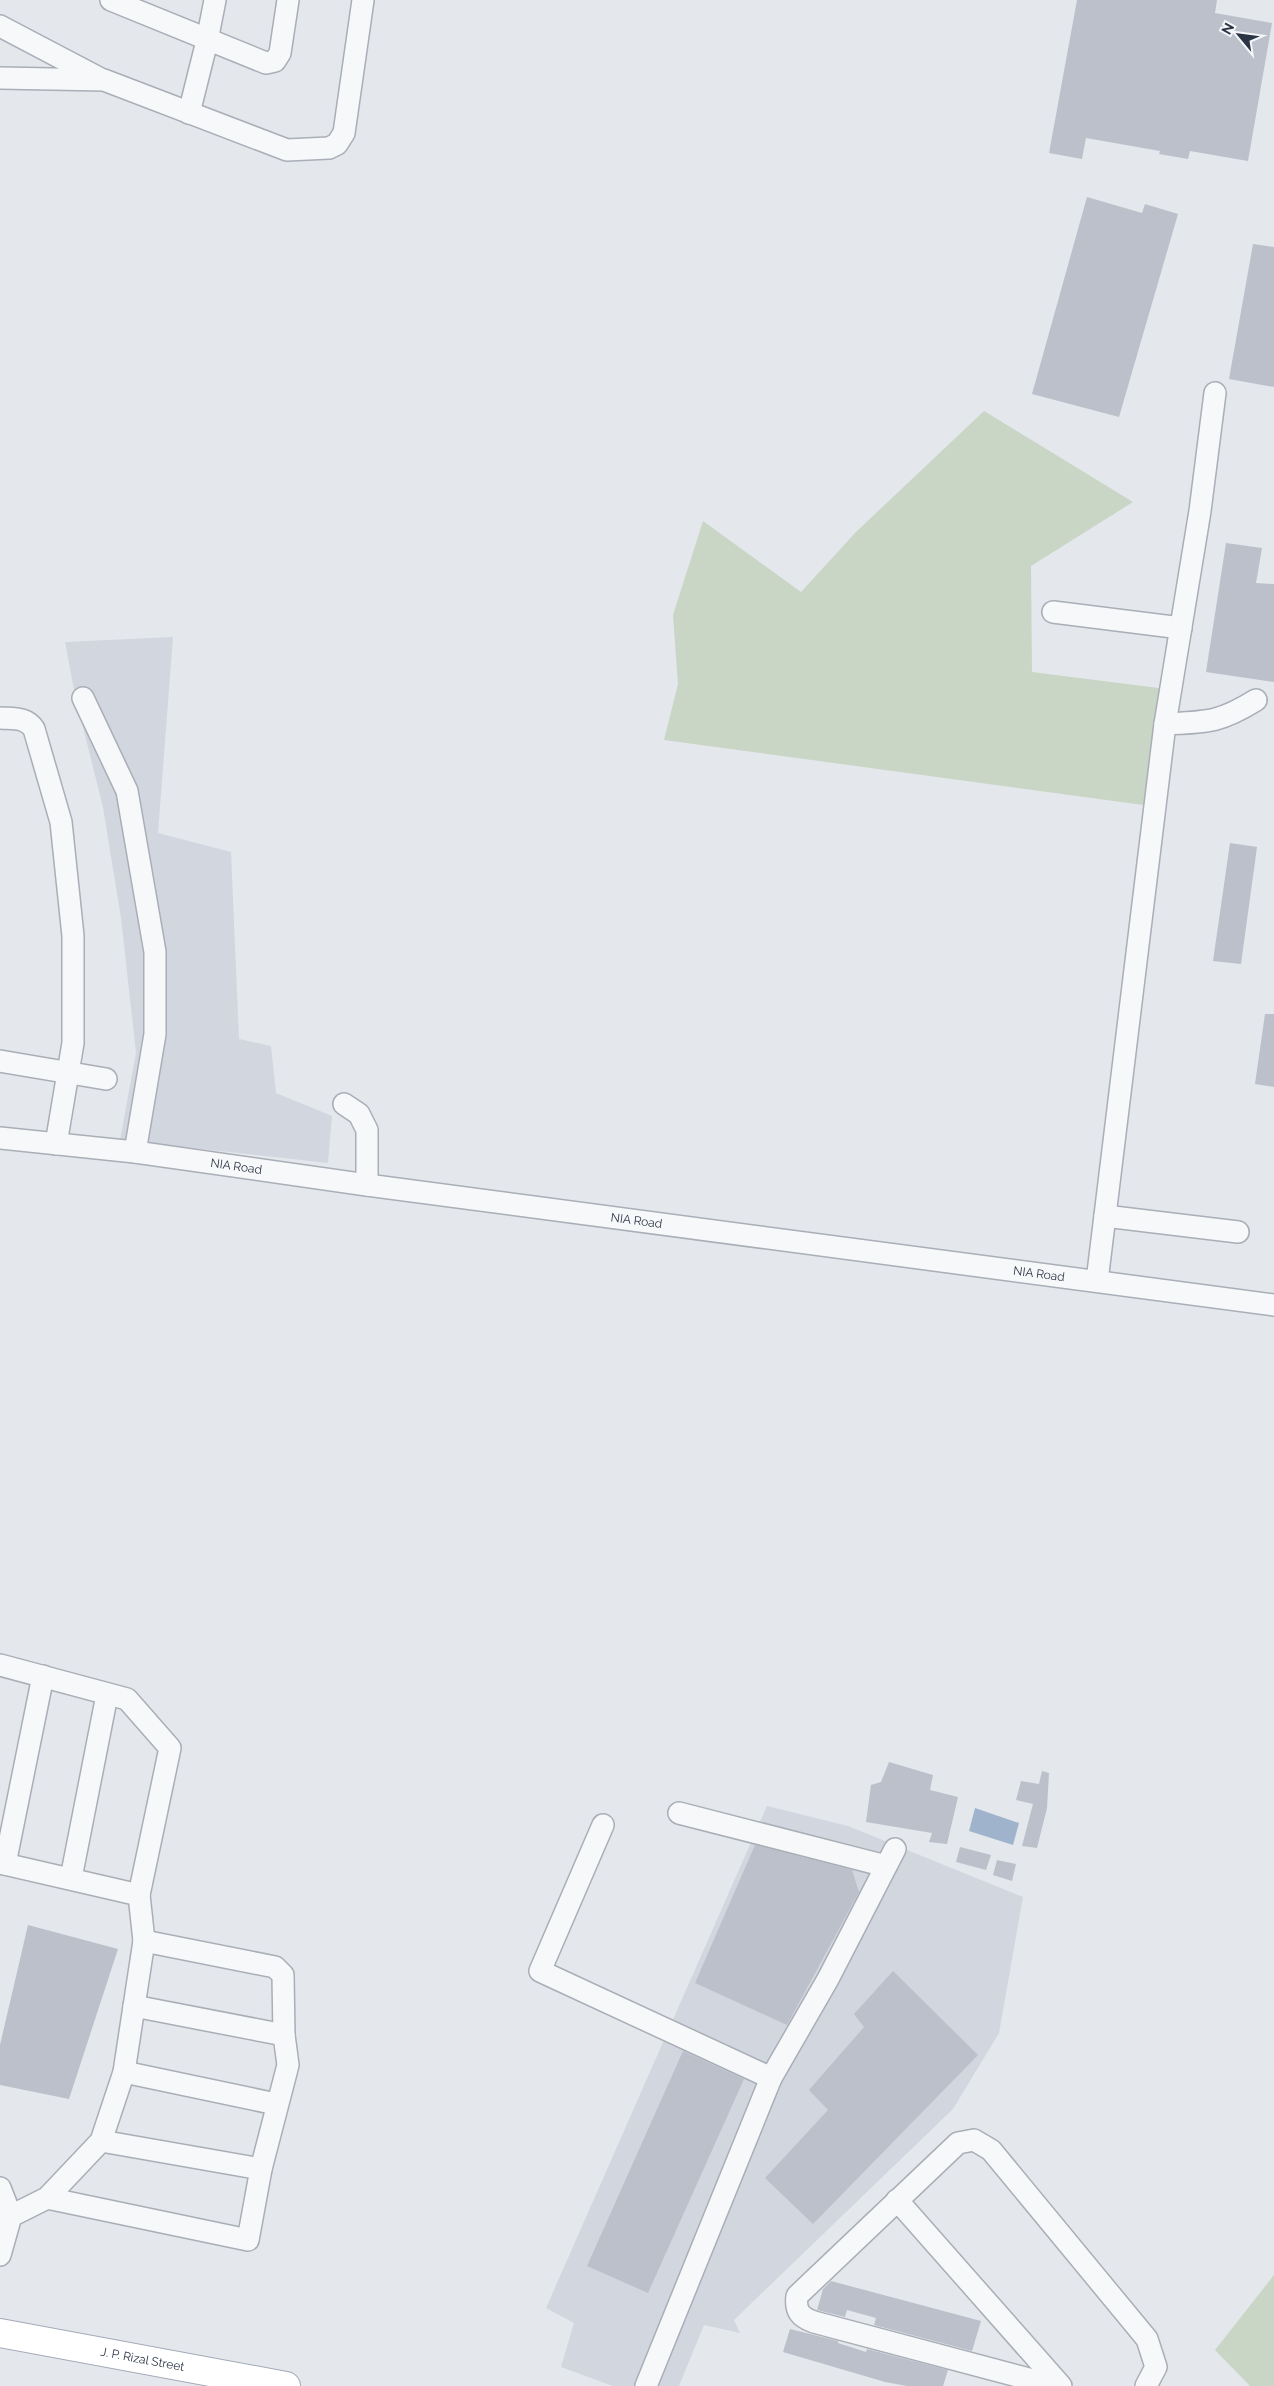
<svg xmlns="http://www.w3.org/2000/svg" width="1274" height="2386" font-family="Raleway,sans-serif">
<rect width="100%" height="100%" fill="#e4e7ec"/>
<g fill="#d2d6de">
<path d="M173 637 158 833 231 852 239 1039 271 1046 276 1093 332 1116 328 1163 120 1140 136 1053 121 918 103 807 75 695 65 642Z"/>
<path d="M767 1806 848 1826 1023 1897 999 2033 953 2109 734 2320 740 2333 704 2325 679 2386H613L561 2367 574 2323 546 2308Z"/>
</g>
<g fill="#c9d6c5">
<path d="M984 411 1133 502 1031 566 1032 672 1174 690 1158 807 664 740 678 684 673 615 703 521 801 592 856 532Z"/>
<path d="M1274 2275V2386H1250L1215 2350Z"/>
</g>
<path fill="#9fb4cc" d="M975 1808 1019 1823 1013 1845 969 1831Z"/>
<g fill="#bbc0ca">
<path d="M1077 0H1217L1215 13 1272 23 1248 161 1190 151 1188 159 1159 154 1160 151 1086 138 1082 159 1049 153Z"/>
<path d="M1087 197 1142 213 1145 204 1178 214 1119 417 1032 394Z"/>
<path d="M1253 244 1274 247V387L1229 379Z"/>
<path d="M1226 543 1262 548 1256 583 1274 584V682L1206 672Z"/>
<path d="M1230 843 1257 847 1241 964 1213 961Z"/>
<path d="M1265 1014H1274V1087L1255 1084Z"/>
<path d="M889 1762 933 1775 930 1790 958 1797 947 1844 929 1842 932 1833 866 1822 871 1785 881 1782Z"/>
<path d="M1042 1771 1049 1773 1047 1808 1037 1848 1022 1846 1033 1804 1016 1800 1021 1781 1039 1784Z"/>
<path d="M755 1845 852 1870 859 1892 787 2025 695 1983Z"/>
<path d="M960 1847 991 1855 986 1870 956 1862Z"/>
<path d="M997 1860 1016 1864 1012 1881 993 1875Z"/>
<path d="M28 1925 118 1949 69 2099 0 2085V2045Z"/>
<path d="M893 1971 978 2055 813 2224 765 2178 828 2110 809 2090 864 2027 854 2014Z"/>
<path d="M683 2051 744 2079 648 2293 587 2266Z"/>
<path d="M831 2281 981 2321 972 2351 874 2325 876 2318 847 2310 845 2317 817 2310 823 2289Z"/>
<path d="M790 2329 838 2341V2343L866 2352 867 2349 948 2370 943 2386H907L885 2382 783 2352Z"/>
</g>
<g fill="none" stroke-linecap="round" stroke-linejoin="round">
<g stroke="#a9aeb7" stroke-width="24">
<g id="minor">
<path d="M111 0 266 63 275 61 280 53 288 0"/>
<path d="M0 26 99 78"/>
<path d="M0 78 104 80 287 150 329 148 337 144 344 133 363 0"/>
<path d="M189 113 207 41 215 0"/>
<path d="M1053 612 1181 628"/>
<path d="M83 698 127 791 155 952V1034L135 1152"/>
<path d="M0 718C14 719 26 717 34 729L61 822 73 936V1043L56 1144"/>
<path d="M1165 724C1207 722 1219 723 1256 700"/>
<path d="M0 1061 106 1079"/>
<path d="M344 1104 359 1114 367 1130V1185"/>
<path id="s1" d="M0 1138 135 1152 367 1185 1274 1305"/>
<path d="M1105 1216 1238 1232"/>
<path d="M1097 1281 1165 724 1200 511 1215 393"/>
<path d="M0 1665 127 1699 170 1748 139 1895 144 1941"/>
<path d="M679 1813 886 1866"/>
<path d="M603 1825 540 1971 771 2078"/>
<path d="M0 1863 139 1895"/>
<path d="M5 1864 43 1676"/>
<path d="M71 1878 107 1695"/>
<path d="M134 2006 284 2035"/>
<path d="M124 2072 276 2104"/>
<path d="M101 2141 261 2169"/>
<path d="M0 2188 11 2216"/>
<path d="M897 2200 1061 2386"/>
<path d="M0 2255 11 2216 47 2198 101 2141 124 2072 144 1941 275 1967 283 1975 284 2035 288 2065 261 2169 248 2240 47 2198"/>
<path d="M646 2386 771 2078 828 1979 895 1849"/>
<path d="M1055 2386 814 2322C800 2317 795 2311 797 2296L958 2143 974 2140 991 2150 1147 2339 1156 2367 1146 2386"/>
</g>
</g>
<g stroke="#a3abb8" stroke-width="30">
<g id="major">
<path id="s2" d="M0 2333 286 2386"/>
</g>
</g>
<use href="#minor" stroke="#f7f8fa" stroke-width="21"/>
<use href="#major" stroke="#fff" stroke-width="28"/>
</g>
<g text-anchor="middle" stroke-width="4" stroke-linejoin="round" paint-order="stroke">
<g font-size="12" fill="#2b3445" stroke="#f4f6f9">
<text dy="4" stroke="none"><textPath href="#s1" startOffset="238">NIA Road</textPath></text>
<text dy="4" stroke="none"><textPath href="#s1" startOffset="642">NIA Road</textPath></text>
<text dy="4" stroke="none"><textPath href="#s1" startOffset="1048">NIA Road</textPath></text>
<text dy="4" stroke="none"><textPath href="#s2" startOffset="145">J. P. Rizal Street</textPath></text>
</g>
</g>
<g transform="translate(1239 35) rotate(299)" stroke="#f4f6f9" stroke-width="4" paint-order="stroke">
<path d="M0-4L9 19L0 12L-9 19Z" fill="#2b3445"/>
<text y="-8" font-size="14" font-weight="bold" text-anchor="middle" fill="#2b3445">N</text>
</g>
</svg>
